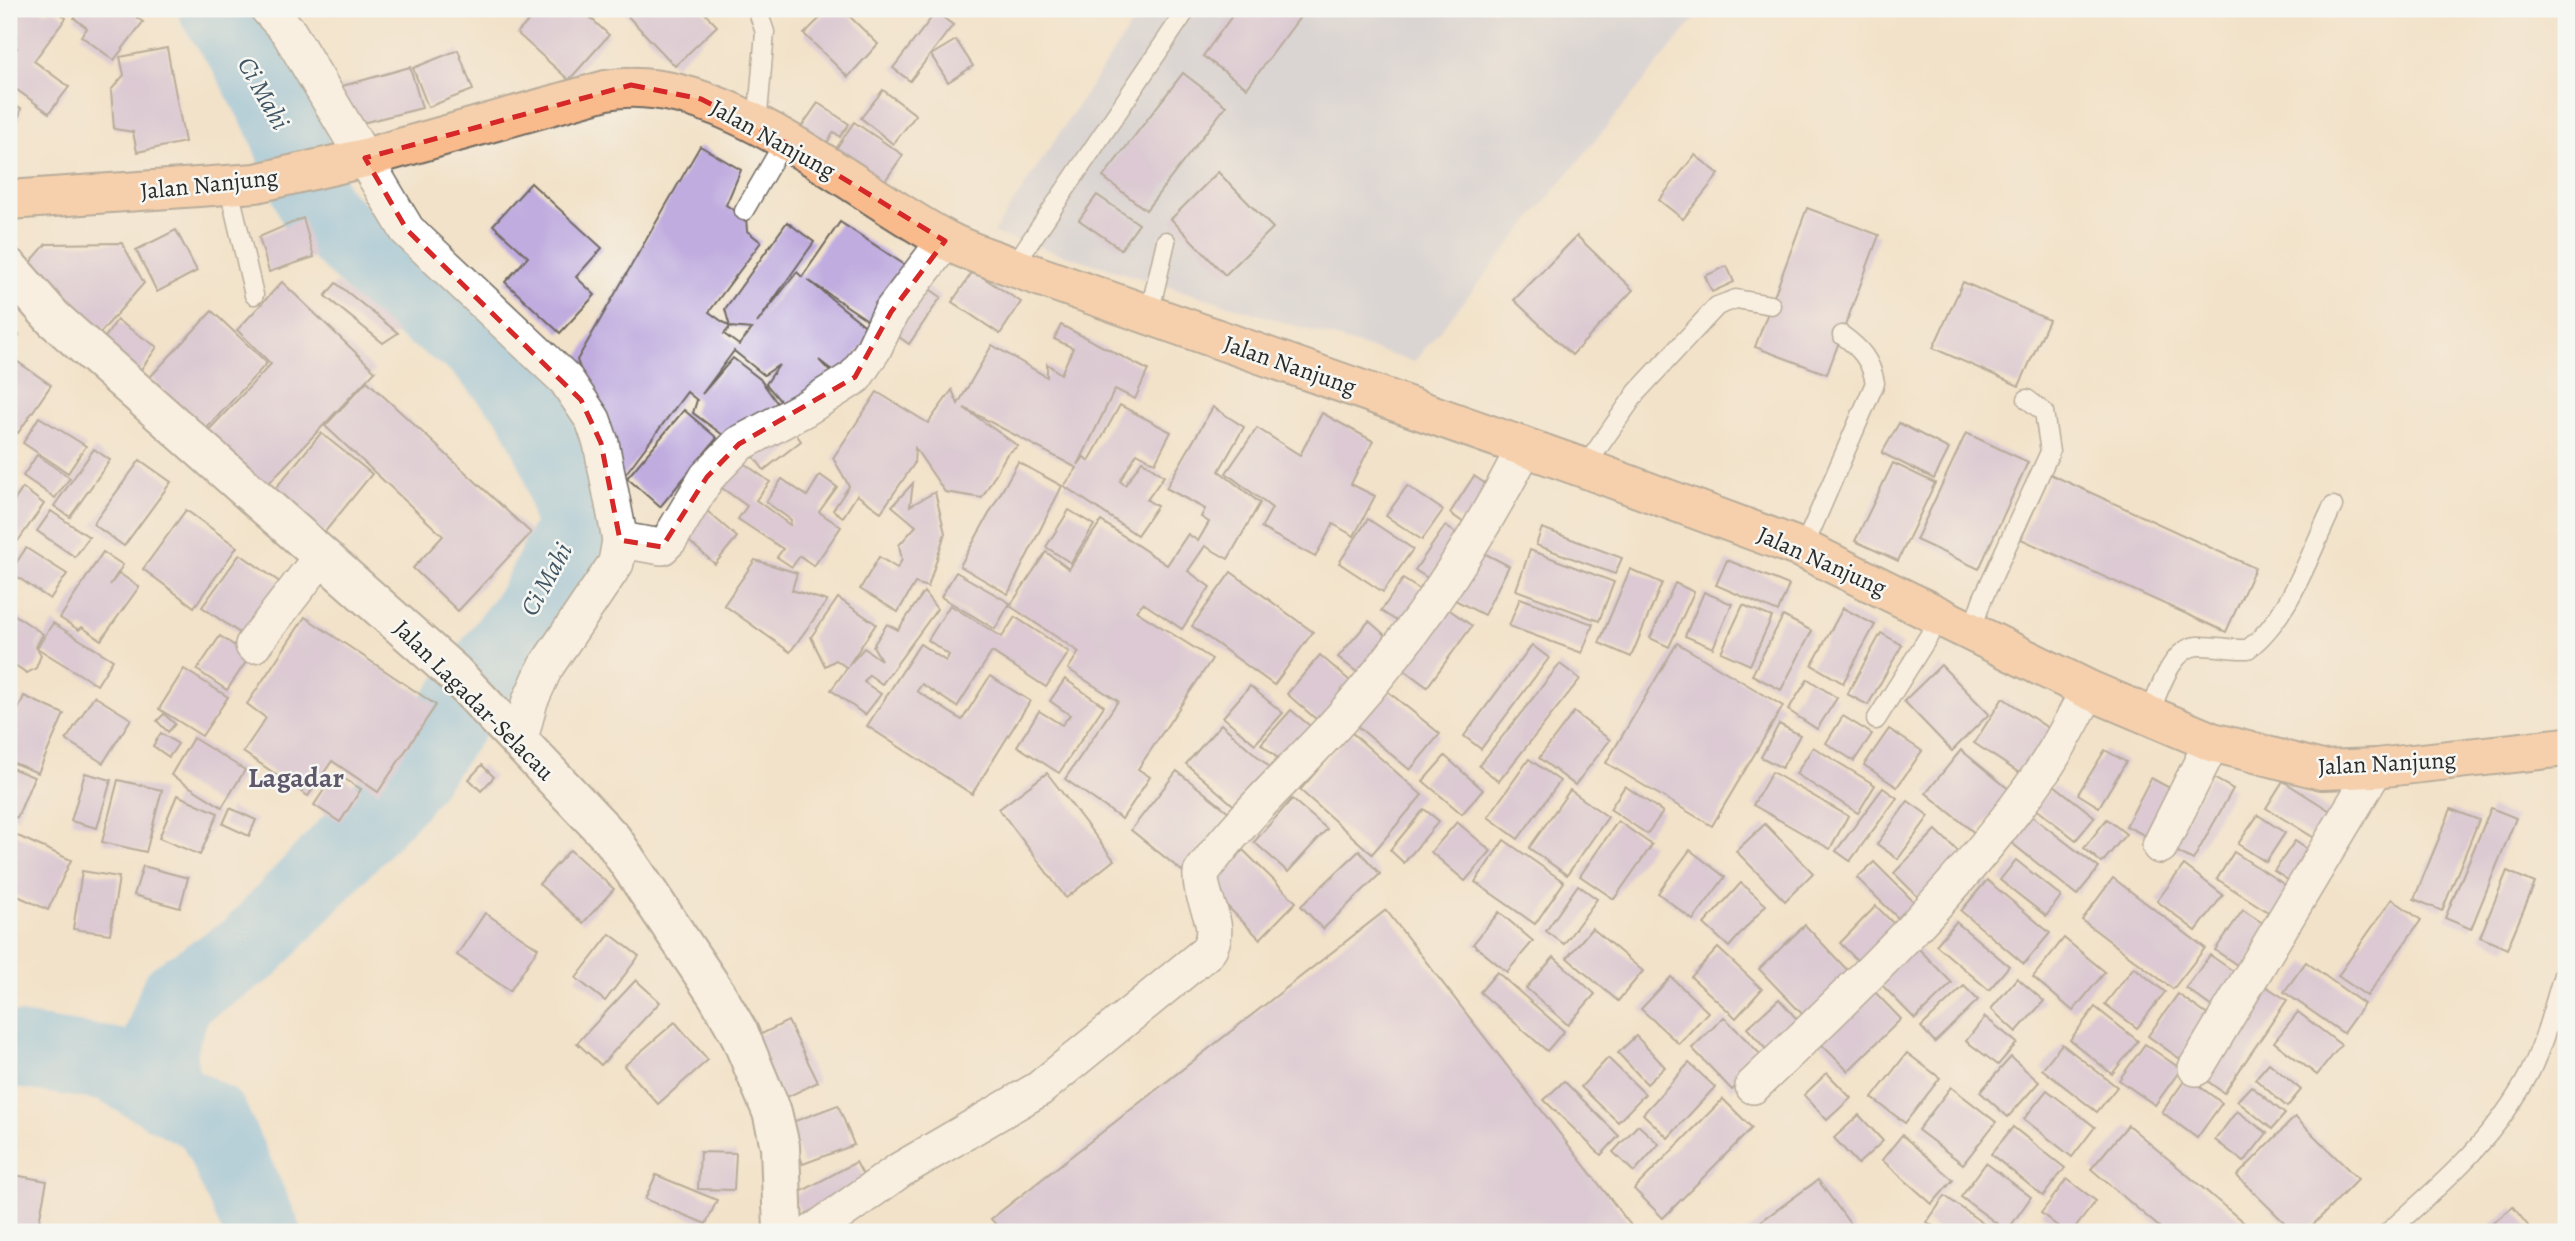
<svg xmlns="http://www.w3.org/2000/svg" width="2575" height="1241" font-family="Alegreya,serif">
<rect width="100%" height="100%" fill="#f6f6f2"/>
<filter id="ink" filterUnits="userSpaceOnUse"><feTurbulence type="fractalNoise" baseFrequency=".0143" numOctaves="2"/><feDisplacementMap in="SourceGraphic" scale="14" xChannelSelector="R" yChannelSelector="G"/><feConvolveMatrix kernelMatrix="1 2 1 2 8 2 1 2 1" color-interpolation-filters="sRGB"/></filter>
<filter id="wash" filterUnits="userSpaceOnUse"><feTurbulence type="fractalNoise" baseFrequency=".00686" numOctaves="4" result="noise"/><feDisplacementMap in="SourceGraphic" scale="28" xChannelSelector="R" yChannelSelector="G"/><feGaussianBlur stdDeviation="1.57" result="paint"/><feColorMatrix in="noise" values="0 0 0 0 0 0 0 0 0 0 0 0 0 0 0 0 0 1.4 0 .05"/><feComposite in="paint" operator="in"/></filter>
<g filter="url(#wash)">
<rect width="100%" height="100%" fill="#f2e2c9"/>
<path fill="#bcc3de" d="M1142 9H1703L1414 362 993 233Z"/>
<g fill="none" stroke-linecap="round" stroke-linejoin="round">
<g stroke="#70bae9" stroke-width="75">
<path d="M9 1049 111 1065 212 1120 263 1232"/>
<path d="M165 1095 158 1049 177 996 249 949 399 790 534 606 573 528 559 463 531 403 474 342 407 297 317 210 282 120 245 52 216 9"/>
</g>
</g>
<g id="blocks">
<g fill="#c0acdf" fill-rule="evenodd">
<path d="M9 9H40L45 12 54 9 66 18 34 61 69 87 49 113 9 84V61L17 48 11 43 16 37 9 32Z"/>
<path d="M82 9H144L137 18 143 22 114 60 81 36 87 28 74 18Z"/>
<path d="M540 9H581L609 35 569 80 517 33Z"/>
<path d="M621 9H701L717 26 675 66Z"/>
<path d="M829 9H842L878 44 848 77 804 34Z"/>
<path d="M1237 9H1306L1247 88 1203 56Z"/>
<path d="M936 12 953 25 910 81 893 68Z"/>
<path d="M956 40 973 66 948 82 931 55Z"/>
<path d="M167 48 185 142 137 152 133 132 114 129 111 90 124 75 120 57Z"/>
<path d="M458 50 473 90 428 107 413 68Z"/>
<path d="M410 67 422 108 354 125 339 87Z"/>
<path d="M1183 73 1226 106 1146 210 1103 177Z"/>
<path d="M883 90 916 115 893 144 861 118Z"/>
<path d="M818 103 849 124 840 137 834 132 824 147 799 130Z"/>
<path d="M9 106 21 108 10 159H9Z"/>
<path d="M854 122 903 155 882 185 834 152Z"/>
<path d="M700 146 741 170 726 205 746 218 747 231 761 242 709 312 730 327 725 309 787 222 814 242 757 323 797 272 802 277 840 222 914 271 878 327 808 280 874 333 839 376 819 360 836 378 792 415 766 384 779 365 764 375 734 351 702 394 733 358 760 379 782 410 734 443 693 413 697 400 687 392 621 480 577 360ZM730 327 752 329 739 345 724 334Z"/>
<path d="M1695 155 1719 174 1683 219 1659 200Z"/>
<path d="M1218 172 1273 228 1225 275 1171 219Z"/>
<path d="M531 183 602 248 576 277 595 295 560 333 505 282 528 257 493 225Z"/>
<path d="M1097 195 1139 224 1121 249 1079 220Z"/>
<path d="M1807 208 1879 235 1827 374 1755 347Z"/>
<path d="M303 218 314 257 269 272 259 237Z"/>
<path d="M176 230 197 271 157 292 136 250Z"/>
<path d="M1577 236 1633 290 1572 355 1514 300Z"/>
<path d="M122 243 144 283 95 339 22 272 46 244Z"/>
<path d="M1727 266 1734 282 1712 292 1705 276Z"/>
<path d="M973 271 1021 302 1000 334 952 302Z"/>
<path d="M918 281 941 297 909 344 885 327Z"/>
<path d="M282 282 375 371 263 489 205 434 271 364 237 330Z"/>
<path d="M1963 282 2049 320 2019 386 1933 348Z"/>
<path d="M336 283 398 333 383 343 325 296Z"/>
<path d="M212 311 267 363 206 429 150 377Z"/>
<path d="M117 320 157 347 134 379 95 352Z"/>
<path d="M1061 325 1148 370 1135 399 1115 389 1078 465 1084 457 1089 461 1120 405 1171 432 1155 463 1137 453 1120 481 1125 485 1142 461 1164 476 1147 500 1157 506 1137 535 1064 486 1077 468 964 408 1018 446 1007 454 982 498 945 492 915 448 914 464 881 512 857 495 843 517 833 510 849 486 833 458 877 392 928 423 952 390 958 404 992 345 1047 377V364L1061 374 1073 348 1054 339Z"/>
<path d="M9 329 19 335 9 352Z"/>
<path d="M18 362 51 385 18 433 9 427V375Z"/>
<path d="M367 381 531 533 458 611 413 568 443 536 325 426Z"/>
<path d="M1213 407 1244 427 1219 471 1260 503 1228 559 1205 546 1188 571 1210 587 1182 629 1143 603 1136 611 1212 659 1138 769 1150 777 1122 819 1065 779 1118 701 1068 669 1079 652 1010 606 1046 552 1069 569 1101 521 1167 565 1188 534 1198 541 1209 522 1201 517 1205 509 1166 488Z"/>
<path d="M684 410 717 438 660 507 627 478Z"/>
<path d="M1322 413 1373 441 1351 484 1375 496 1354 536 1333 524 1315 557 1261 528 1272 508 1226 473 1257 428 1300 455Z"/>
<path d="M39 417 86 446 68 473 23 443Z"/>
<path d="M786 420 801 441 764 470 748 449Z"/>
<path d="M1899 423 1949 449 1934 479 1882 453Z"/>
<path d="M321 433 372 474 315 544 264 502Z"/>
<path d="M1966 433 2028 462 1979 569 1916 540Z"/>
<path d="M94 449 110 460 70 517 54 506Z"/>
<path d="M37 455 70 478 55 498 23 476Z"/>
<path d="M734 456 770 482 756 500 790 525 791 520 766 502 782 479 807 496 820 475 837 487 819 512 841 527 814 566 800 556 792 567 777 557 783 549 738 519 747 506 715 483Z"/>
<path d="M140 460 171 482 124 546 93 524Z"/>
<path d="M1018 462 1062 486 1008 594 960 566Z"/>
<path d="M1893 463 1935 483 1898 561 1855 541Z"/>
<path d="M2050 474 2255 568 2226 632 2021 539Z"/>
<path d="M1474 476 1496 491 1471 528 1450 513Z"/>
<path d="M913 483 910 506 935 492 945 533 928 587 915 583 898 612 860 589 879 557 897 568 902 560 899 545 916 526 892 506Z"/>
<path d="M1407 486 1443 510 1422 540 1386 516Z"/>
<path d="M23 488 44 504 18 541 9 535V508Z"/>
<path d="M699 504 737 537 715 564 676 530Z"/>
<path d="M186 510 237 547 194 607 143 569Z"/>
<path d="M1069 510 1094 525 1071 563 1046 547Z"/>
<path d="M51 511 89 537 75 557 37 531Z"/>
<path d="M1368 519 1413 549 1383 592 1339 563Z"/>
<path d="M1445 526 1467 540 1437 584 1415 570Z"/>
<path d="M1542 528 1622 558 1615 574 1536 545Z"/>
<path d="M26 548 67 574 50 599 10 572Z"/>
<path d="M1478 550 1509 566 1484 615 1453 599Z"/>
<path d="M1530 550 1614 582 1599 621 1516 590Z"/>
<path d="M103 552 123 565 110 585 119 573 139 587 101 640 82 627 79 630 60 618Z"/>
<path d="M240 554 281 583 244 636 202 607Z"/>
<path d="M755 560 797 573 792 590 827 601 790 652 724 605Z"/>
<path d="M1727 560 1789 585 1778 612 1716 585Z"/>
<path d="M1630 569 1662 583 1631 657 1599 643Z"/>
<path d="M956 572 1010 603 995 629 941 597Z"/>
<path d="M1231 572 1313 632 1274 685 1192 626Z"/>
<path d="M1403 579 1425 593 1403 625 1381 611Z"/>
<path d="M1675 583 1694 592 1669 647 1650 638Z"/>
<path d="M924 592 937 609 882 684 869 675 864 682 881 694 865 715 831 690 847 668 836 660 825 666 811 637 838 598 876 624 848 666 864 648 881 660 873 646 887 624 898 630Z"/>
<path d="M1704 592 1732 604 1713 648 1685 636Z"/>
<path d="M1520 598 1593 624 1582 653 1509 626Z"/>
<path d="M950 605 1002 637 1015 617 1069 652 1046 687 992 652 957 707 922 684 917 691 962 720 990 676 1030 701 972 794 867 726 920 644 946 661 949 655 928 640Z"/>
<path d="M1743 605 1772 617 1750 665 1721 652Z"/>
<path d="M1447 608 1472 626 1427 687 1403 669Z"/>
<path d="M1843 608 1875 625 1843 683 1812 665Z"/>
<path d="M9 611 43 634 36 647 41 655 36 668 27 673 9 661Z"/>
<path d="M1783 616 1812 631 1781 690 1752 675Z"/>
<path d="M305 617 436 705 378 792 332 761 308 796 243 752 266 718 247 704Z"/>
<path d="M1369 621 1393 642 1363 677 1338 657Z"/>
<path d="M53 623 113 660 97 685 37 648Z"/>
<path d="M1881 633 1902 645 1868 705 1847 694Z"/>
<path d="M220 636 250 656 227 690 197 670Z"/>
<path d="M1677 643 1783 706 1712 826 1606 763Z"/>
<path d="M1532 645 1549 658 1481 749 1464 736Z"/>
<path d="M1320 655 1357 687 1324 726 1287 694Z"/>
<path d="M1560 664 1580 679 1499 781 1479 766Z"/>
<path d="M1941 665 1989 714 1952 751 1904 701Z"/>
<path d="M184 669 228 697 202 736 159 709Z"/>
<path d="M1065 679 1104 706 1059 773 1017 746 1039 711 1062 725 1070 715 1050 701Z"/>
<path d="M1808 679 1837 698 1817 729 1788 710Z"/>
<path d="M1250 686 1283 713 1255 744 1223 717Z"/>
<path d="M1386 690 1440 734 1410 770 1357 726Z"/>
<path d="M24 696 64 714 38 773 9 761V730Z"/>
<path d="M94 696 131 719 103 763 66 740Z"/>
<path d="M2003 698 2051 730 2021 774 1974 743Z"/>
<path d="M1291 710 1316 731 1287 766 1261 744Z"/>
<path d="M1574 712 1610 740 1575 785 1539 758Z"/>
<path d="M164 714 175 724 168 732 157 721Z"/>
<path d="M1843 716 1872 734 1854 761 1826 743Z"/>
<path d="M1221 724 1274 771 1239 810 1186 764Z"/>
<path d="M1779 724 1800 735 1782 768 1761 757Z"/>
<path d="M1889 729 1922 751 1897 787 1864 765Z"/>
<path d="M1351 732 1422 795 1372 854 1300 790Z"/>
<path d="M161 733 178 744 169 757 153 746Z"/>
<path d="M193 738 245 770 222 807 171 775Z"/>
<path d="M1813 747 1875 785 1858 813 1796 774Z"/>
<path d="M1961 750 2011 791 1976 834 1926 793Z"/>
<path d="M2105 750 2126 762 2099 807 2078 794Z"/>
<path d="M1445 756 1483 790 1462 814 1423 781Z"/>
<path d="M1529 759 1560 781 1518 839 1488 817Z"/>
<path d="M482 765 494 777 481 791 469 779Z"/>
<path d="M9 767 34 777 17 818 9 814Z"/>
<path d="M1177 771 1230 813 1182 871 1131 830Z"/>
<path d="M1772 772 1848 816 1830 849 1753 805Z"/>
<path d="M85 773 111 780 97 828 71 821Z"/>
<path d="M335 773 361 789 340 822 314 805Z"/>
<path d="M1047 773 1114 860 1066 898 999 809Z"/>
<path d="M2210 776 2233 789 2193 860 2170 848Z"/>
<path d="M2151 778 2177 792 2152 839 2126 826Z"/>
<path d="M118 780 162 790 146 852 102 842Z"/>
<path d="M2283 781 2332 812 2316 839 2266 808Z"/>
<path d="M2054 785 2095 817 2076 840 2035 808Z"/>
<path d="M1625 786 1663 812 1647 834 1610 809Z"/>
<path d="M1883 788 1897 798 1850 861 1836 851Z"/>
<path d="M1570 790 1608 817 1567 875 1529 848Z"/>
<path d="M177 795 218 813 200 855 159 838Z"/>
<path d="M1292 799 1327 829 1288 872 1254 842Z"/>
<path d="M1908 801 1929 816 1898 859 1877 844Z"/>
<path d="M230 808 256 820 249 836 223 824Z"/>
<path d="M2491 808 2516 818 2471 929 2445 918Z"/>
<path d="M1424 809 1439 821 1404 863 1390 850Z"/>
<path d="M2451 809 2479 820 2442 911 2414 899Z"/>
<path d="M2029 814 2099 868 2077 895 2008 840Z"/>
<path d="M2258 815 2285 833 2266 862 2238 844Z"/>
<path d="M2107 819 2126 834 2102 863 2084 848Z"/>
<path d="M1618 821 1652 845 1614 899 1580 876Z"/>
<path d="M1457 822 1491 851 1465 881 1431 852Z"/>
<path d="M1765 824 1813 873 1785 901 1736 851Z"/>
<path d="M1936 830 1968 861 1926 905 1894 873Z"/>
<path d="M9 832 71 860 48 910 9 892Z"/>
<path d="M1504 840 1564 882 1535 924 1475 882Z"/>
<path d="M2295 841 2314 854 2294 884 2274 871Z"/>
<path d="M570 850 614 889 583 923 539 884Z"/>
<path d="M1243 850 1296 902 1260 939 1208 887Z"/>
<path d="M1690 850 1725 877 1693 920 1658 893Z"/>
<path d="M1359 851 1380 874 1323 929 1301 906Z"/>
<path d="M2234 852 2293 890 2276 917 2217 879Z"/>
<path d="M2016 860 2061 896 2046 916 2000 880Z"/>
<path d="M1874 862 1918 906 1902 922 1857 878Z"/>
<path d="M2184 865 2223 895 2196 931 2157 901Z"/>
<path d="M143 866 188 878 180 908 134 895Z"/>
<path d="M82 871 119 877 110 934 73 929Z"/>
<path d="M2507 871 2535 883 2507 949 2480 937Z"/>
<path d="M2113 878 2205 948 2173 989 2082 920Z"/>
<path d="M1987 880 2050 933 2024 964 1961 911Z"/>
<path d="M1741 883 1766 905 1729 947 1704 924Z"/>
<path d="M1578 885 1597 899 1564 944 1546 931Z"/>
<path d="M2392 899 2421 920 2367 996 2338 976Z"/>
<path d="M1876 906 1896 926 1860 963 1840 943Z"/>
<path d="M1386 910 1636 1232H1002L991 1219Z"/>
<path d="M2243 910 2270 928 2243 969 2215 950Z"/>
<path d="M1499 912 1533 941 1507 972 1473 944Z"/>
<path d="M485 913 538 948 510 991 457 955Z"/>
<path d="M1956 922 2009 966 1989 990 1936 945Z"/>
<path d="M1805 925 1851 974 1806 1018 1759 969Z"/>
<path d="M1592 928 1643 971 1618 1001 1567 958Z"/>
<path d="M610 934 639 956 605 1001 576 978Z"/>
<path d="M2064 938 2105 972 2073 1011 2033 977Z"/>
<path d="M1916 946 1952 983 1915 1019 1879 982Z"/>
<path d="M1718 948 1762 989 1736 1018 1691 977Z"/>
<path d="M2210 955 2240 976 2216 1010 2186 988Z"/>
<path d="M1554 957 1595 994 1568 1025 1526 988Z"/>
<path d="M2306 962 2364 1004 2343 1033 2284 992Z"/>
<path d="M2134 967 2165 992 2137 1028 2105 1004Z"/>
<path d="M1497 972 1564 1031 1547 1051 1480 992Z"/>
<path d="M1671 977 1708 1012 1679 1044 1641 1009Z"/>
<path d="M2017 978 2044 1001 2016 1032 1991 1009Z"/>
<path d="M636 980 660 1002 601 1065 577 1043Z"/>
<path d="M2262 984 2287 1000 2224 1093 2199 1075Z"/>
<path d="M1964 986 1978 1000 1935 1042 1921 1027Z"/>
<path d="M1872 989 1901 1019 1848 1071 1819 1042Z"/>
<path d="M2178 994 2213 1019 2183 1061 2148 1036Z"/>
<path d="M1779 999 1803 1026 1771 1055 1747 1028Z"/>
<path d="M2095 1007 2138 1041 2112 1074 2070 1040Z"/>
<path d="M2298 1012 2341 1045 2317 1075 2274 1042Z"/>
<path d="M1724 1017 1764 1058 1732 1090 1692 1048Z"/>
<path d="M1985 1017 2017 1043 1998 1065 1966 1041Z"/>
<path d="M788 1021 818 1082 781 1100 751 1039Z"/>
<path d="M675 1022 708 1060 658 1104 624 1066Z"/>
<path d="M1636 1036 1665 1067 1647 1084 1618 1053Z"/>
<path d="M2062 1044 2117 1087 2097 1112 2042 1069Z"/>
<path d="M2145 1044 2181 1069 2155 1105 2119 1080Z"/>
<path d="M1907 1053 1940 1078 1905 1123 1872 1098Z"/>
<path d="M2011 1057 2039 1082 2008 1117 1980 1092Z"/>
<path d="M1608 1058 1645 1094 1618 1122 1581 1087Z"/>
<path d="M1689 1063 1715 1087 1668 1138 1643 1114Z"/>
<path d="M2269 1063 2301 1090 2287 1107 2255 1079Z"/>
<path d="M1827 1073 1851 1098 1827 1120 1804 1095Z"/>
<path d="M2187 1077 2222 1103 2197 1138 2162 1112Z"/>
<path d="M1564 1081 1619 1136 1601 1155 1544 1100Z"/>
<path d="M2251 1086 2285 1114 2272 1129 2237 1101Z"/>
<path d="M1951 1087 1996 1122 1963 1164 1918 1130Z"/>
<path d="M2047 1090 2095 1127 2072 1157 2024 1119Z"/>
<path d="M1723 1099 1752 1128 1663 1218 1634 1189Z"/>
<path d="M838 1105 854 1145 803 1164 787 1124Z"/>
<path d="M2237 1111 2267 1133 2244 1162 2215 1140Z"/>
<path d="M1859 1115 1883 1141 1858 1164 1834 1138Z"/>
<path d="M2295 1117 2358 1179 2306 1232H2294L2237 1176Z"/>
<path d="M1638 1125 1659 1144 1634 1172 1613 1152Z"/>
<path d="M2128 1125 2255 1232H2165L2091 1169Z"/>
<path d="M2013 1127 2065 1168 2043 1196 1991 1154Z"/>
<path d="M1902 1135 1953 1180 1932 1204 1882 1160Z"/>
<path d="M700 1152 736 1153 734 1190 698 1189Z"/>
<path d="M856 1162 869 1186 804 1219 793 1196Z"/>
<path d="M1986 1163 2031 1197 2007 1231 1961 1197Z"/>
<path d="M9 1174 47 1181 37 1232 9 1230Z"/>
<path d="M656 1175 717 1200 706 1224 645 1199Z"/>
<path d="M2067 1179 2096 1201 2072 1232H2065L2041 1213Z"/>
<path d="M1818 1180 1856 1232H1746Z"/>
<path d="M1945 1196 1995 1232H1942L1927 1222Z"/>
<path d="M2513 1207 2533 1232H2482Z"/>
<path d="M2025 1225 2034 1232H2019Z"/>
</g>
</g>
</g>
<g filter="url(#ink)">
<use href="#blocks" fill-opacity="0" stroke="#716b62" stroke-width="2"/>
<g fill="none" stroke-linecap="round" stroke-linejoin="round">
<g stroke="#716b62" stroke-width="21">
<g id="service">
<path d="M757 126 765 32 757 9"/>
<path d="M228 184 254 295"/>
<path d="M744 211 784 142"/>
<path d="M1013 267 1187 9"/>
<path d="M1149 315 1166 241"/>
<path d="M1584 468 1637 392 1717 306 1736 299 1771 305"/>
<path d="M1803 549 1875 383C1871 360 1860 348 1842 335"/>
<path d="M1972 630 1982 600 2050 452 2044 412 2027 399"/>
<path d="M2149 715C2158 694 2171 647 2198 646 2215 645 2231 650 2248 649 2291 616 2309 554 2333 506"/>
<path d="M1876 720 1942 615"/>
<path d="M2388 1232C2442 1184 2496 1138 2530 1072 2546 1039 2555 1000 2566 965"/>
</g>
</g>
<g stroke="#716b62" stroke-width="38">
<g id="minor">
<path d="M268 9 288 31 407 230 566 380 593 420 601 443 620 540 616 563 545 668 530 701 519 743"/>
<path d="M620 540 662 547 670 539 707 477 739 444 806 408 855 377 873 350 891 312 945 241"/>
<path d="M253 645 321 557"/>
<path d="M2160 846 2212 742"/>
<path d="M2196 1068 2376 768"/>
<path d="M1753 1086C1856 988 1963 887 2044 769 2061 744 2074 716 2089 690"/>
<path d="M813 1232 900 1170 1039 1089 1207 952C1226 924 1199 902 1201 873 1242 816 1297 768 1344 715 1416 633 1475 545 1525 447"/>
</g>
</g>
<g stroke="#716b62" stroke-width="42">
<path id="tertiary" d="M9 268 54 319 454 673 613 840 717 995 739 1033 772 1112 780 1146 783 1232"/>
</g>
<g stroke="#716b62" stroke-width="42">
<path id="primary" d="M9 200 256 183 365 158 606 90C719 70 848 188 944 239 965 251 990 258 1013 267L1584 468 1803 549 2089 690 2212 742 2322 770 2376 768 2566 747"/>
</g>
<use href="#service" stroke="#fff" stroke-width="18"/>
<use href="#minor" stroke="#fff" stroke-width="35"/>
<use href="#tertiary" stroke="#fff" stroke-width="38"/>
<use href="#primary" stroke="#fabb8c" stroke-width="38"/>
</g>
</g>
<path d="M0 0H2575V1241H0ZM631 85 701 99 784 142 945 241 891 312 855 377 739 444 707 477 662 547 620 540 601 443 581 400 407 230 365 158Z" fill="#f2e2c9" fill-opacity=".55" fill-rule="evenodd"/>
<path fill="none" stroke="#d62828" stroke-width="5" stroke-dasharray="14 9" stroke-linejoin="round" d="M631 85 701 99 784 142 945 241 891 312 855 377 739 444 707 477 662 547 620 540 601 443 581 400 407 230 365 158Z"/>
<g text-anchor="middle" stroke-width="5" stroke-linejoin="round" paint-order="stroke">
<g font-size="24" fill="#2b2b2b" stroke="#f6f6f2">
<text transform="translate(773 139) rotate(29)" y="8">Jalan Nanjung</text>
<text transform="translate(209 184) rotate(-6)" y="8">Jalan Nanjung</text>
<text transform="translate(1290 365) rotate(19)" y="8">Jalan Nanjung</text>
<text transform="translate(1822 561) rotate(24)" y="8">Jalan Nanjung</text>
<text transform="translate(474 700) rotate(45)" y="8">Jalan Lagadar-Selacau</text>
<text transform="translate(2387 763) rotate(-3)" y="8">Jalan Nanjung</text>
</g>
<g font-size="26" font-style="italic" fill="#405664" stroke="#f6f6f2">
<text transform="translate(264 93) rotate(61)" y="9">Ci Mahi</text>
<text transform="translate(546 579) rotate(-61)" y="9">Ci Mahi</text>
</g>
<g font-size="28" font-weight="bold" fill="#5f586a" stroke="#f6f6f2">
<text x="296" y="787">Lagadar</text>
</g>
</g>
<rect width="2575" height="1241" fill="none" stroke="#f6f6f2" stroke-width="35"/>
</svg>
